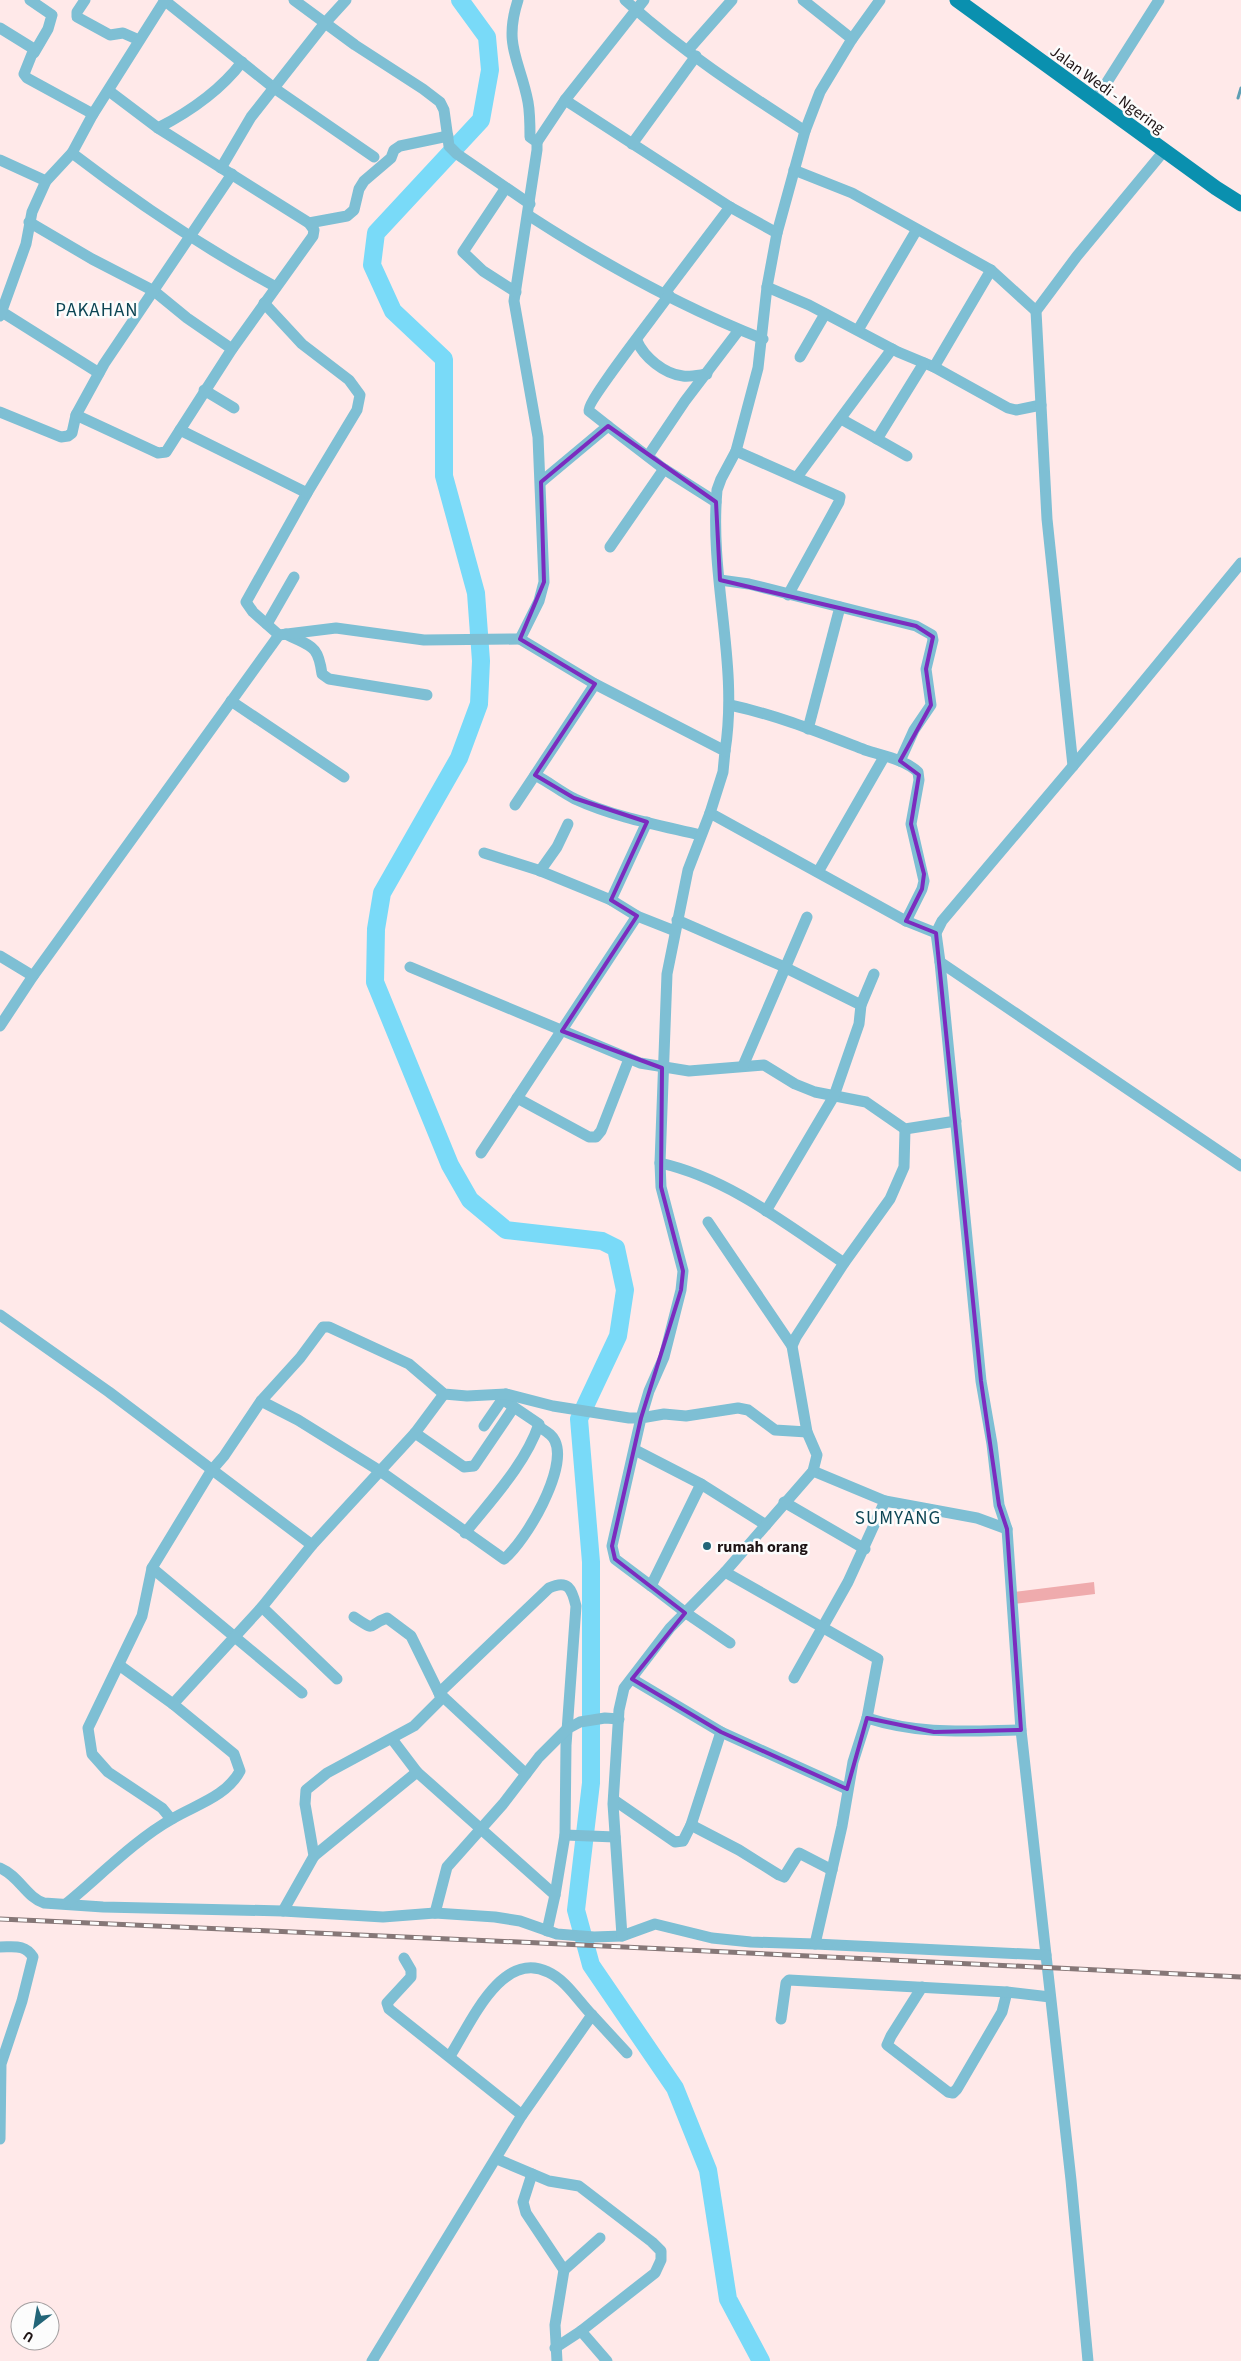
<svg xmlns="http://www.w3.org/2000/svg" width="1241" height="2361" font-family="'Source Sans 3',sans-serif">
<rect width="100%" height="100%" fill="#ffe9e9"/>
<path fill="#efabad" d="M1094 1582 1095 1594 1014 1604 1013 1592Z"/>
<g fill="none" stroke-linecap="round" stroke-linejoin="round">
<path stroke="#5e9fb4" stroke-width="3" d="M1238 98 1241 88"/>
<path stroke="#79daf8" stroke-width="18" d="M460 0 487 37 490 70 481 120 376 233 372 265 393 311 444 359V476L476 593 481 661 479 704 459 758 382 893 376 929 375 982 450 1165 470 1200 506 1230 602 1241 616 1248 625 1290 618 1336 579 1419 591 1562V1783L576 1910 591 1965 675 2088 708 2170 728 2299 761 2361"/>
<g stroke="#7ebfd4" stroke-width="11">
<path d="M30 0 52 15 48 29 34 53"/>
<path d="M85 0 77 12V17L110 35 123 33 139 40"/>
<path d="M164 0 274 88 374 157"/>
<path d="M294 0 355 45 423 89 440 102 444 110 449 146 457 154 530 204"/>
<path d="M518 0C503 46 520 60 528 102 530 113 530 126 530 137L537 142V150L514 301 538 437 544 582 539 601 520 639 595 684 725 751 723 772 710 813 906 921 936 933"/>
<path d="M625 0C680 50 743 91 805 131"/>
<path d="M803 0 852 39"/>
<path d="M0 28 34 49 24 74 27 78 93 114"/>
<path d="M688 50 732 0"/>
<path d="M109 91 158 128 309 223 314 230 313 236 232 349 180 430 307 493 246 602 253 612 279 635"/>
<path d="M565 100 730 207 777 233"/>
<path d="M1095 101 1159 0"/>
<path d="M158 128C191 111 220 91 242 62"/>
<path d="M537 142 565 100 644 0"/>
<path d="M632 144 696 56"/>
<path d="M72 153C137 203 204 248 276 287"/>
<path d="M0 160 46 181"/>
<path d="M221 168 251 117 325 23 346 0"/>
<path d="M794 170 852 193 991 270 1036 311"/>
<path d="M505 189 463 252 483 271 516 292"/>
<path d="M528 215C599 261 684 308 763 339"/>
<path d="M29 222 92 259 154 291 187 318 232 349"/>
<path d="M309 223 347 216 354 210 359 189 364 181 391 158 394 150 400 146 448 136"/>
<path d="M767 287 809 305 898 352 934 367 1008 408 1016 410 1041 405"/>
<path d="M665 293 730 207"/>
<path d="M264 303 302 344 349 380 360 395 357 410 307 493"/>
<path d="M2 312 99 373"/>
<path d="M0 316 26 244 32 212 46 181 72 153 93 114 165 0"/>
<path d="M858 330 916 231"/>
<path d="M637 341C644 357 664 374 683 376 690 377 699 375 707 374"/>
<path d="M800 357 825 314"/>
<path d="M934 367 991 270"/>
<path d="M204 390 234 408"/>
<path d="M0 412 61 437 68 436 72 433 76 415 104 364 232 174"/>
<path d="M76 415 158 453 166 452 180 430"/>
<path d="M841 419 877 439"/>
<path d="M608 426 664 469 716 502"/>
<path d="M736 451 840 497 839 502 788 595"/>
<path d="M648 456 685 401 739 330"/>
<path d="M907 456 877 439 924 363"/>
<path d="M797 477 892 349"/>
<path d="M541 482 608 426 589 411C586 402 659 310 669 295"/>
<path d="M610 547 664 469"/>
<path d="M1241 563 1111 721 942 921 936 933 940 962 1241 1166"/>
<path d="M720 580 749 584 916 626 932 635 933 640 926 669 931 705 914 730 900 761"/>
<path d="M267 624 294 577"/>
<path d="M286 634C311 647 318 644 322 674L329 679 427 695"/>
<path d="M595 684 535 775C549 782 561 792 575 799 614 817 658 825 700 835"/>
<path d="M231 701 344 777"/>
<path d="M730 705C777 715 821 733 865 750 883 756 904 759 918 772L919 780 911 824 924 881 922 889 906 921"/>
<path d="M808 729 840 607"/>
<path d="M725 751C739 664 709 578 717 490L721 479 736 451 758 368 767 287 777 233 805 131 820 92 852 39 880 0"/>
<path d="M1073 766 1047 519 1036 311 1077 256 1164 151"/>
<path d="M515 805 535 775"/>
<path d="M484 853 538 870 587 890 611 900 637 916 675 931"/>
<path d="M540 871 557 847 568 824"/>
<path d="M818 872 884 757"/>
<path d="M611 900 647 822"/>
<path d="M677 920 780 965 861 1005"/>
<path d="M0 956 33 976"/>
<path d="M940 962 981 1381 992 1444 999 1505 1007 1529 1021 1730 1071 2180 1088 2361"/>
<path d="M410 967 640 1063 689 1071 764 1065 795 1084 815 1092 866 1102 905 1129 956 1121"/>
<path d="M0 1026 33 976 279 635 336 628 424 640 520 639"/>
<path d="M743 1066 807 917"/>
<path d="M517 1098 589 1137H596L601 1131 629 1059"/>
<path d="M481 1153 637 916"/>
<path d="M660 1163C728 1178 786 1224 844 1263"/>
<path d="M766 1211 834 1096 859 1024 861 1005 874 974"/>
<path d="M708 1222 792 1346"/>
<path d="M0 1315 109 1392 312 1545"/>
<path d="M261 1401 298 1420 380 1471 504 1559C526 1541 568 1469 555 1441 552 1434 545 1431 538 1426"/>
<path d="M484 1426 506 1394"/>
<path d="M415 1433 464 1467 474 1466 514 1407"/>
<path d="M635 1450 701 1484"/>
<path d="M885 1501 977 1518 1007 1529"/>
<path d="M784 1502 865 1549"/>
<path d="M465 1533C491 1500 525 1465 539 1424L508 1403 506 1399 507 1395"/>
<path d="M152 1568 302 1693"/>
<path d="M651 1586 615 1559 612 1546 641 1418 664 1414 686 1416 738 1408 748 1410 775 1430 807 1432"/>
<path d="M262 1607 337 1679"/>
<path d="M354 1617C378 1633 366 1625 387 1618L411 1636 439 1693 526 1774"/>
<path d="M730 1643 686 1613 651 1586 701 1484 766 1525"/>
<path d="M119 1665 173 1704 262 1607 312 1545 415 1433 444 1394"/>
<path d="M794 1678 848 1582 885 1501 813 1471"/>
<path d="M632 1679 721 1732 847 1789"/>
<path d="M867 1718C921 1735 965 1731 1021 1730"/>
<path d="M392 1739 417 1772 555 1895"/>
<path d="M614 1800 675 1842 683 1841 691 1825 721 1732"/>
<path d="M171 1819 162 1808 108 1772 92 1754 88 1728 142 1616 152 1568 211 1471 224 1456 261 1401 300 1358 323 1327H329L409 1364 444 1394 467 1396 506 1394 553 1406 629 1418H641L649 1391 664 1357 681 1290 683 1271 661 1187 660 1163 667 974 688 870 710 813"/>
<path d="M691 1825 739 1850 779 1875 784 1877 799 1853 832 1870"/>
<path d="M565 1835 615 1837"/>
<path d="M314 1856 417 1772"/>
<path d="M0 1868C19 1876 27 1898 44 1903L103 1907 283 1911 383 1917 435 1913 495 1917 520 1921 557 1934 594 1937 622 1936 655 1924 712 1938 751 1942 815 1944 842 1826 853 1762 867 1718 878 1659 725 1572"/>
<path d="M67 1903C99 1877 136 1839 172 1819 195 1805 226 1797 240 1771L234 1754 173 1704"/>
<path d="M283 1911 314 1856 305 1804 306 1790 327 1773 414 1726 441 1699 439 1693 549 1588C568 1579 572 1589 576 1606L566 1745 565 1835 555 1895 547 1931"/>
<path d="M435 1913 447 1867 503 1804 539 1757 567 1729 580 1722 605 1718 619 1719"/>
<path d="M622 1936 613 1804 619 1710 624 1688 670 1628 725 1572 813 1471 817 1455 807 1432 792 1346 796 1337 844 1263 890 1199 904 1167 905 1129"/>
<path d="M815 1944 1046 1955"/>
<path d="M0 1947C14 1947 25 1944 33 1957L22 2001 1 2064 0 2139"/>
<path d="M404 1958 411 1970V1977L387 2003 389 2009 522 2115"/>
<path d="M922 1987 891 2036 887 2045 948 2092 953 2093 957 2089 1002 2012 1007 1992"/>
<path d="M781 2019 786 1983 789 1980 1007 1992 1050 1997"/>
<path d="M450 2056C470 2025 501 1949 548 1972 566 1980 579 2002 592 2015"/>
<path d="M497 2159 549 2181 579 2186 652 2242 661 2251V2260L655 2273 581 2331 555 2348"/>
<path d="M532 2174 523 2202 526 2213 564 2270 555 2325 557 2361"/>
<path d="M564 2270 600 2238"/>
<path d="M581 2331 607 2361"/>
<path d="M372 2361 522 2115 592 2015 627 2053"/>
</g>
<path stroke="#0a90af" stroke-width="15" d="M957 0 1216 188 1241 204"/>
<g stroke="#867777" stroke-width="5">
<path id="rail" d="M0 1919 562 1944 1241 1977"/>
</g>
<use href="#rail" stroke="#fcfcfc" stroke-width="3" stroke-dasharray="9" stroke-linecap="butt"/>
</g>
<path fill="none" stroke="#7b2cbf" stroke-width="4" stroke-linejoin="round" d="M608 426 716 502 720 580 916 626 933 637 926 669 931 705 900 761 919 775 911 824 924 874 922 889 906 921 936 933 981 1381 999 1505 1007 1529 1021 1730 934 1732 867 1718 847 1789 721 1732 632 1679 685 1613 615 1559 612 1546 641 1418 681 1290 683 1271 661 1187 662 1068 562 1031 637 916 611 900 647 822 574 798 535 775 595 684 520 639 544 582 541 482Z"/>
<circle fill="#236578" stroke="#fcfcfc" stroke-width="2" cx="707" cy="1546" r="5"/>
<g text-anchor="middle" stroke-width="5" stroke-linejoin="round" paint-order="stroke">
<g font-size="16" fill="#1e1415" stroke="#fcfcfc">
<text transform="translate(1108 89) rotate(36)" y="6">Jalan Wedi - Ngering</text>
</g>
<g font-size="16" font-weight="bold" fill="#1e1415" stroke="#fcfcfc" text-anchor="start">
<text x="717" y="1552">rumah orang</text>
</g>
<g font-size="19" letter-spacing="1" fill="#0d4554" stroke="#fcfcfc">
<text x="97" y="316">PAKAHAN</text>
<text x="898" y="1524">SUMYANG</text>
</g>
</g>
<g transform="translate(35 2326) rotate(211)"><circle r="24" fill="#fcfcfc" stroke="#a39fa0"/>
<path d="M0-4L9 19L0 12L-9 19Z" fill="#236578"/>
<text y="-8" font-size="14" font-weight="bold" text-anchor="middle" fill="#1e1415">U</text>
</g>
</svg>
